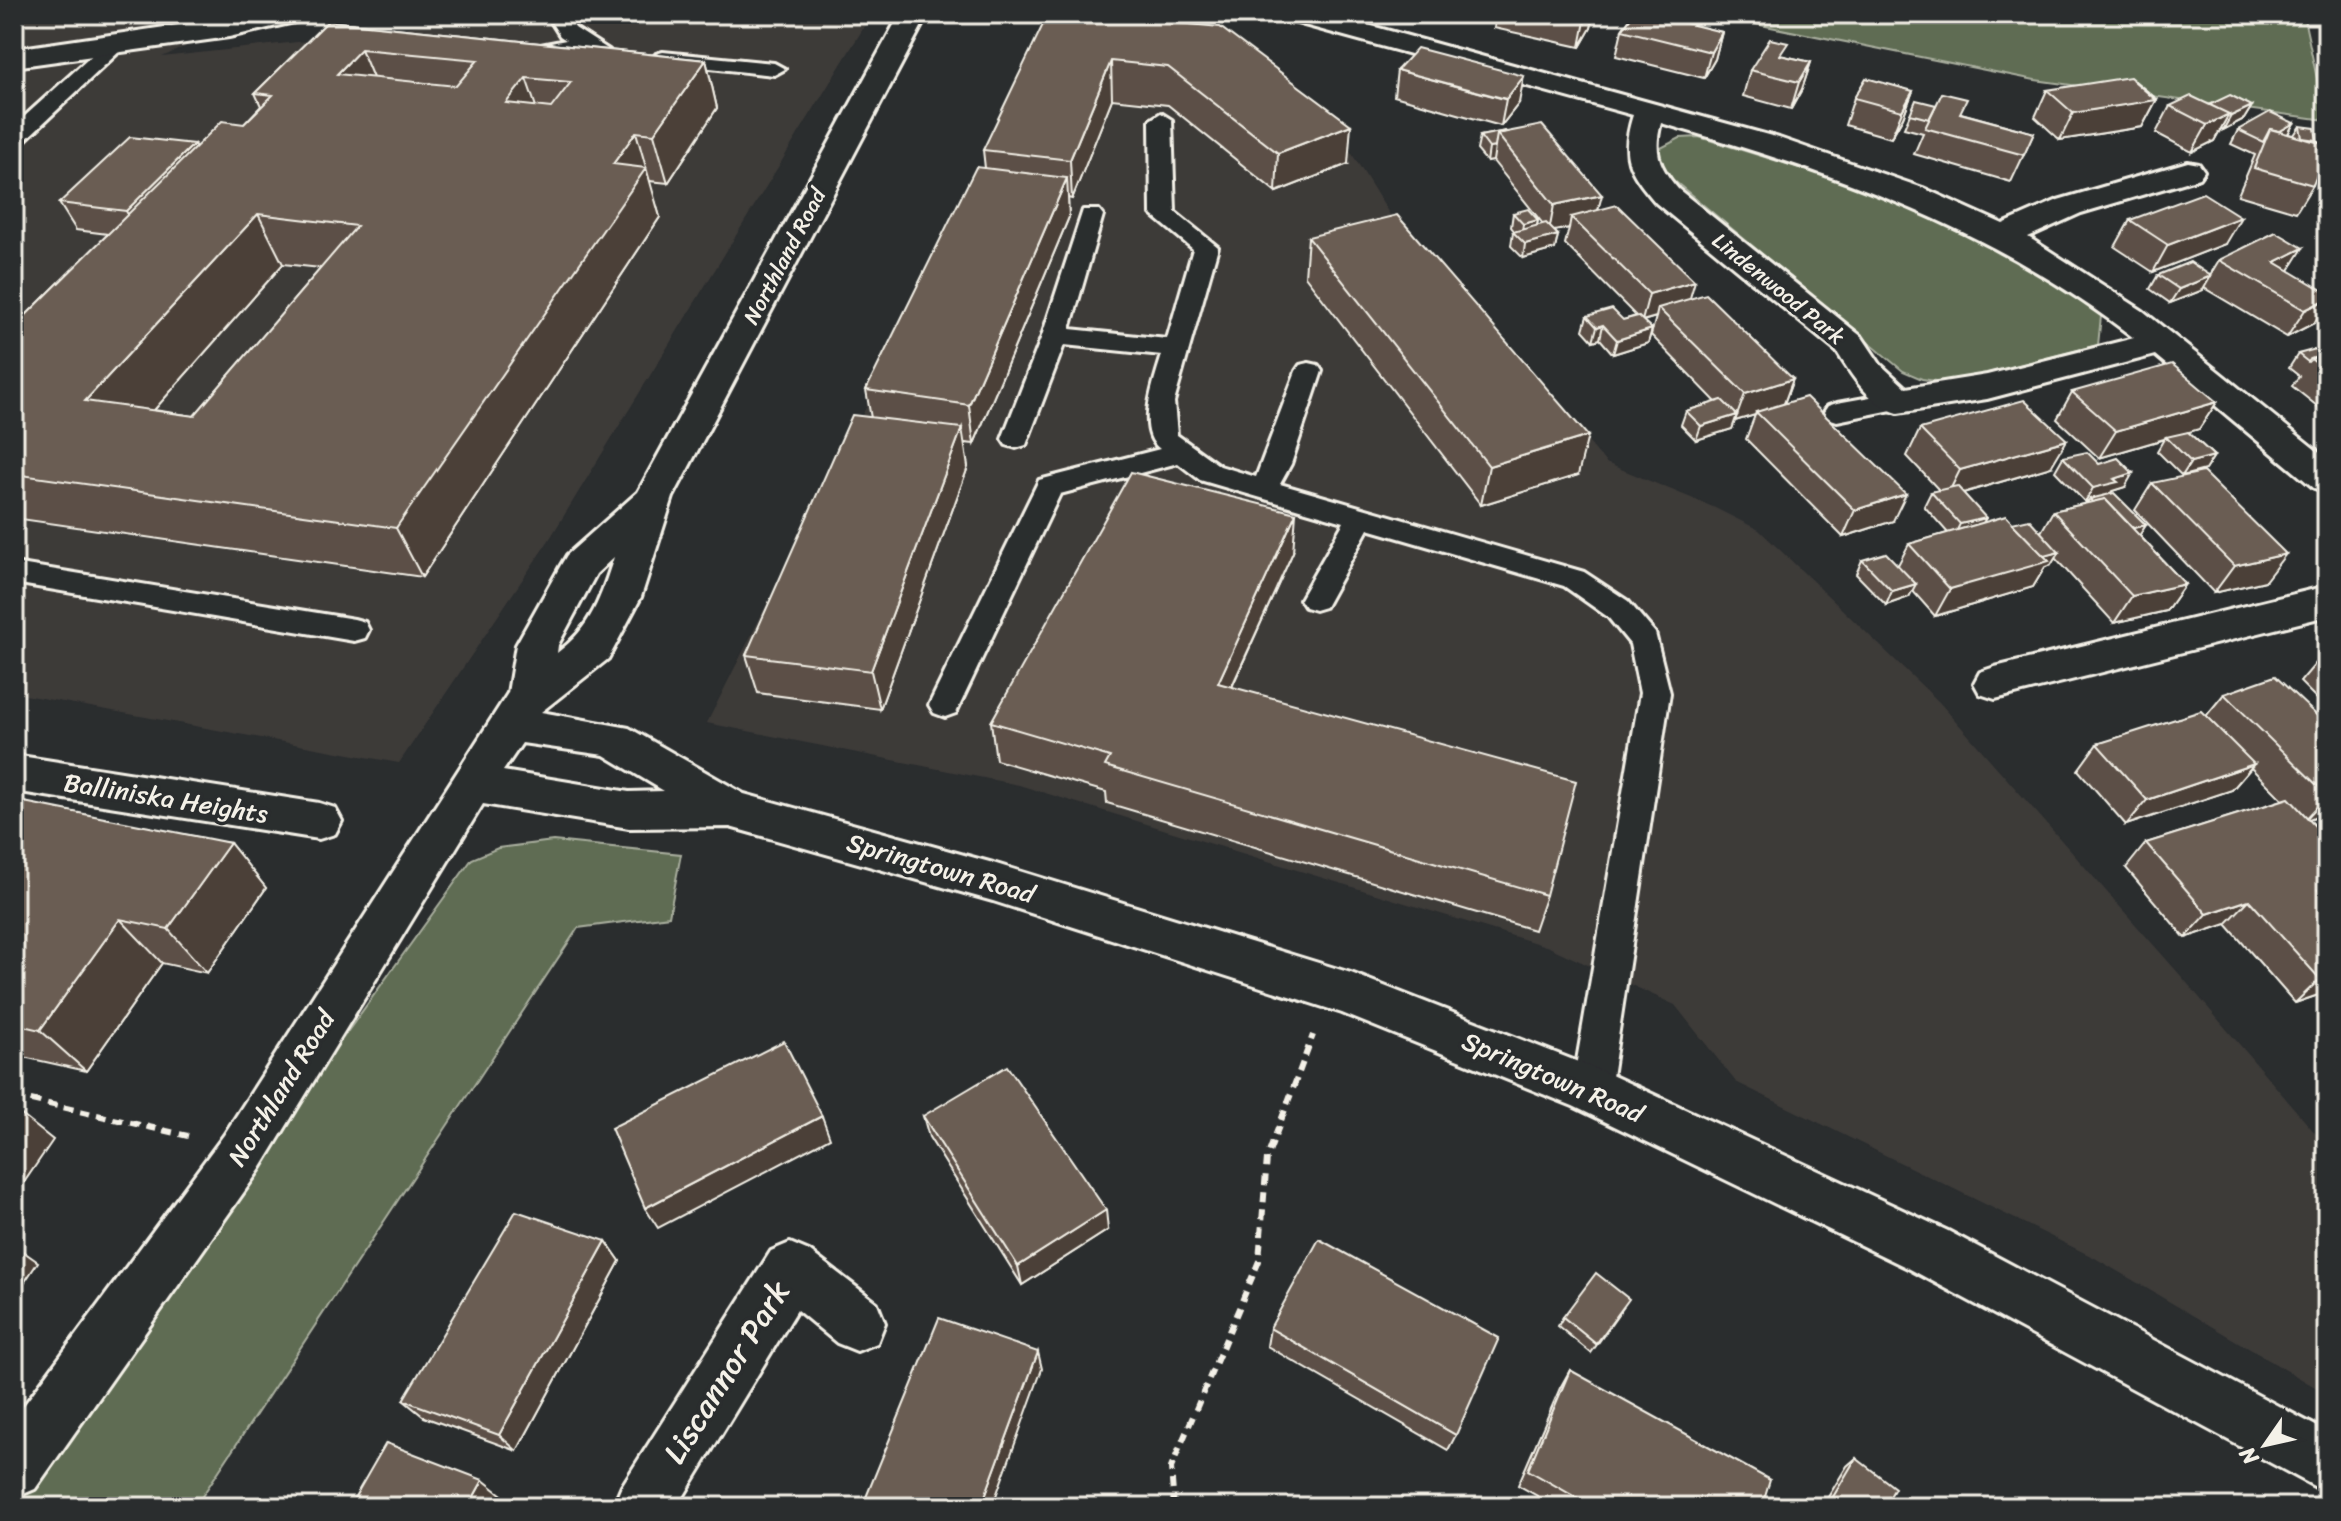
<svg xmlns="http://www.w3.org/2000/svg" width="2341" height="1521" font-family="Sriracha,sans-serif">
<rect width="100%" height="100%" fill="#2a2d2e"/>
<filter id="ink" filterUnits="userSpaceOnUse"><feTurbulence type="fractalNoise" baseFrequency=".0125" numOctaves="2"/><feDisplacementMap in="SourceGraphic" scale="16" xChannelSelector="R" yChannelSelector="G"/><feConvolveMatrix kernelMatrix="1 2 1 2 8 2 1 2 1" color-interpolation-filters="sRGB"/></filter>
<g filter="url(#ink)">
<g fill="#3e3b39">
<path d="M14 14H257L162 57 380 33 475 14H872L549 540 399 763 14 693Z"/>
<path d="M1045 35 1334 125 1408 244 1433 260 1606 463 1713 507 1759 530 1939 702 2181 976 2327 1147V1394L2095 1258 1736 1082 1675 1005 1549 947 1019 785 707 723 897 346Z"/>
</g>
<g fill="#5e6c53" stroke="#a9ae9e" stroke-width="2">
<path d="M1706 14H2303L2326 120 2035 80Z"/>
<path d="M1699 137C1833 178 1995 223 2101 316L2098 345 1949 383 1922 379 1903 371 1660 169 1657 150 1680 138Z"/>
<path d="M553 841 681 854 669 916 578 928 195 1507H14V1494L472 859 498 848Z"/>
</g>
<g fill="none" stroke-linecap="round" stroke-linejoin="round">
<g stroke="#f4f1e8" stroke-width="6">
<g id="lane">
<path d="M546 14H566L575 28 609 50 598 56 582 49 527 59 520 57 516 53 520 49 566 40 560 36Z"/>
<path d="M115 39 125 45 122 49 22 143 14 145V126L108 41Z"/>
<path d="M663 52 774 63 785 69 774 75 656 62 652 58 656 54Z"/>
<path d="M1161 113 1172 120 1175 212 1218 247 1174 402 1177 435 1220 466 1256 477 1296 371 1300 365 1309 363 1318 365 1322 371 1291 464 1280 484 1584 572 1628 601 1655 633 1670 693 1610 1090 1604 1102 1591 1107 1578 1102 1572 1090 1640 693 1630 644 1608 617 1564 586 1368 529 1325 607 1315 610 1305 607 1300 599 1344 522 1200 480 1178 463 1060 494 956 713 945 717 934 713 929 705 1039 480 1160 449C1135 431 1155 379 1162 355L1064 345 1026 445 1016 448 1006 445 1002 439 1042 336 1083 210H1099L1103 215 1070 329 1167 339 1193 249 1151 214 1150 120Z"/>
<path d="M1898 392 1907 395 1911 401 1907 407 1837 421 1828 418 1824 412 1828 406 1837 403Z"/>
<path d="M14 563 354 619 365 622 369 630 365 638 354 641 14 583Z"/>
</g>
</g>
<g stroke="#f4f1e8" stroke-width="6">
<g id="street">
<path d="M1282 14H1328L1779 138 1923 188 2003 224 2058 200 2188 162 2199 164 2204 171 2199 178 2081 213 2028 237 2143 311 2327 459V492L2314 488 2155 355 1987 399 1898 413C1870 405 1852 376 1837 352L1656 203C1628 170 1620 157 1633 115L1286 20ZM1661 123C1833 172 1991 227 2134 338L1987 375 1906 388 1880 364 1862 337 1678 189C1659 167 1653 152 1661 123Z"/>
<path d="M2327 586V616L1995 699 1980 694 1974 683 1980 672 1995 667Z"/>
<path d="M14 755 319 803 335 808 342 821 335 834 319 839 14 791Z"/>
<path d="M790 1243 809 1251 877 1303 885 1323 877 1343 857 1351 837 1343 797 1310 677 1507H613L622 1486 771 1251Z"/>
</g>
</g>
<g stroke="#f4f1e8" stroke-width="6">
<g id="secondary">
<path d="M254 14H307L303 20 229 37 14 67V49Z"/>
<path d="M900 14H928L673 497 641 597 614 648 608 659 541 712 629 728 744 794 993 863 1351 973 1609 1074 1948 1231 2327 1432V1493L1910 1269 1573 1106 1342 1013 993 901 730 827 629 828 483 804 260 1169 35 1489 14 1498V1419L224 1135 508 693 516 645 561 565 567 555 638 492ZM614 557C601 597 592 627 557 653L558 645 596 574ZM522 743 604 755 664 791 629 792 503 771Z"/>
</g>
</g>
<g stroke="#f4f1e8" stroke-width="6" stroke-dasharray="10 7" stroke-linecap="butt">
<path d="M14 1096 188 1136"/>
<path d="M1174 1507 1171 1468 1259 1261 1267 1158 1313 1035"/>
</g>
<use href="#lane" fill="#2a2d2e" fill-rule="evenodd"/>
<use href="#street" fill="#2a2d2e" fill-rule="evenodd"/>
<use href="#secondary" fill="#2a2d2e" fill-rule="evenodd"/>
</g>
<g fill="#5c5047" stroke="#f4f1e8" stroke-width="2" fill-rule="evenodd">
<path d="M1085 14 1348 164 1276 192 1168 105 1112 99 1072 199 1068 198 1069 217 974 444 964 443 968 467 880 709 758 693 746 655 871 418 866 390 985 168 983 150Z"/>
<path d="M1497 14H1594L1591 28 1580 47 1494 28Z"/>
<path d="M1633 14H1663L1662 18 1722 32 1715 59 1704 78 1616 56 1622 30Z"/>
<path d="M328 21 706 60 717 108 668 183 649 181 660 217 422 577 14 518V327L108 234 76 230 59 203 194 144 195 148 244 124 261 106 255 93ZM283 264 321 268 194 416 154 410Z"/>
<path d="M1784 56 1811 62 1802 89 1791 109 1743 96 1750 70Z"/>
<path d="M1397 70 1519 103 1501 126 1394 96Z"/>
<path d="M2047 90 2157 99 2142 127 2060 140 2035 117Z"/>
<path d="M1913 91 1903 117 1891 138 1845 125 1854 98Z"/>
<path d="M2170 106H2252L2244 119 2223 130 2221 128 2214 141 2192 152 2156 133Z"/>
<path d="M1961 113 2034 133 2011 182 1914 154 1923 133 1904 128 1910 114Z"/>
<path d="M2294 123 2288 134 2294 135 2300 126 2317 140 2313 185 2296 212 2238 195 2255 155 2231 144 2238 130Z"/>
<path d="M1505 131 1598 210 1690 298 1793 379 1784 404 1893 521 1843 537 1746 439 1755 415 1735 421 1732 429 1696 440 1681 425 1686 411 1716 402 1651 335 1656 317 1643 321 1652 329 1648 343 1613 354 1600 339 1593 341 1583 330 1587 316 1623 320 1636 316 1565 244 1569 228 1554 231 1558 235 1555 249 1523 258 1511 246 1513 232H1515L1511 227 1513 213 1538 220 1537 226 1543 224 1493 161 1487 162 1477 150 1480 136Z"/>
<path d="M2130 220 2225 244 2153 272 2115 247Z"/>
<path d="M1308 237 1578 475 1481 505 1305 276Z"/>
<path d="M2219 260 2289 270 2314 323 2287 337 2204 288 2203 290 2170 303 2150 289 2158 275H2210Z"/>
<path d="M2327 351V414L2292 386 2299 376 2289 368 2298 354Z"/>
<path d="M2072 392 2217 402 2199 429 2188 432 2214 456 2205 470 2182 476 2157 451 2164 439 2099 458 2057 419Z"/>
<path d="M1920 429 2051 467 1963 493 1983 523H2012L2041 532 2053 511 2087 503 2088 501 2085 502 2055 471 2063 457 2099 464 2125 487 2112 491 2111 494 2146 525 2139 535 2185 584 2166 611 2114 623 2055 558 2051 565 2045 567 2033 587 1935 616 1912 590 1909 597 1886 605 1856 574 1862 560 1898 565 1909 544 1948 533 1924 506 1931 492 1939 490 1907 456Z"/>
<path d="M2152 483 2265 581 2214 593 2135 510Z"/>
<path d="M1293 552 1232 687 1546 895 1534 930 1107 803 1106 792 996 760 991 722Z"/>
<path d="M2327 654V709L2300 682 2322 656Z"/>
<path d="M2224 694 2327 725V812L2309 819 2327 839V992L2295 1003 2226 924 2185 938 2126 868 2146 843 2283 800 2251 768 2232 790 2126 825 2078 770 2097 744 2206 716Z"/>
<path d="M14 814 230 843 266 888 207 973 162 963 86 1071 14 1055Z"/>
<path d="M923 1116 1108 1230 1022 1285 929 1137Z"/>
<path d="M606 1241 620 1261 517 1451 424 1417 403 1400Z"/>
<path d="M1623 1308 1591 1353 1558 1326 1563 1317Z"/>
<path d="M1270 1328 1456 1435 1448 1450 1267 1346Z"/>
<path d="M1570 1370 1762 1507H1557L1518 1485 1560 1388Z"/>
<path d="M1856 1458 1884 1507H1822L1847 1466Z"/>
</g>
<g fill="#4b4139" stroke="#f4f1e8" stroke-width="2">
<path d="M1589 14H1594L1591 28 1580 47 1585 21Z"/>
<path d="M1722 32 1715 59 1704 78 1711 52Z"/>
<path d="M361 49 381 97 337 74Z"/>
<path d="M706 60 717 108 668 183 654 134Z"/>
<path d="M1111 61 1112 99 1072 199 1070 160Z"/>
<path d="M1811 62 1802 89 1791 109 1799 82Z"/>
<path d="M1524 76 1519 103 1501 126 1506 99Z"/>
<path d="M526 78 543 127 506 103Z"/>
<path d="M1913 91 1903 117 1891 138 1902 111Z"/>
<path d="M2157 99 2142 127 2060 140 2073 113Z"/>
<path d="M2252 106 2244 119 2223 130 2231 116Z"/>
<path d="M2229 114 2214 141 2192 152 2207 125Z"/>
<path d="M2294 123 2286 137 2265 140Z"/>
<path d="M1351 125 1348 164 1276 192 1278 153Z"/>
<path d="M636 132 660 217 422 577 396 528 613 164Z"/>
<path d="M194 144 208 171 141 238 126 211Z"/>
<path d="M1495 147 1493 161 1487 162 1489 148Z"/>
<path d="M1067 178 1069 217 974 444 969 405Z"/>
<path d="M1602 195 1595 222 1571 217 1569 228 1549 232 1554 205Z"/>
<path d="M258 214 283 264 118 451 85 401Z"/>
<path d="M2241 217 2225 244 2153 272 2168 245Z"/>
<path d="M1538 220 1535 234 1521 238 1523 224Z"/>
<path d="M1558 235 1555 249 1523 258 1525 244Z"/>
<path d="M2303 248 2286 275 2275 262Z"/>
<path d="M2211 276 2203 290 2170 303 2179 289Z"/>
<path d="M1695 281 1687 308H1658L1656 317 1642 321 1649 294Z"/>
<path d="M2327 299V304L2314 323 2287 337 2305 310Z"/>
<path d="M1603 325 1600 339 1593 341 1597 327Z"/>
<path d="M1652 329 1648 343 1613 354 1617 340Z"/>
<path d="M1793 379 1783 406 1756 412 1755 415 1735 421 1745 394Z"/>
<path d="M2217 402 2199 429 2167 439 2166 437 2164 439 2099 458 2116 431Z"/>
<path d="M1737 415 1732 429 1696 440 1701 426Z"/>
<path d="M962 428 968 467 880 709 871 671Z"/>
<path d="M1588 436 1578 475 1481 505 1489 466Z"/>
<path d="M2067 440 2051 467 1946 498 1960 470Z"/>
<path d="M2214 456 2205 470 2182 476 2191 462Z"/>
<path d="M2133 473 2125 487 2112 491 2109 496 2090 499 2088 501 2085 502 2093 488 2114 479Z"/>
<path d="M1906 494 1893 521 1843 537 1855 510Z"/>
<path d="M1296 513 1293 552 1216 721 1218 683Z"/>
<path d="M1986 518 1978 531 1953 538 1960 524Z"/>
<path d="M2146 525 2137 539 2121 531Z"/>
<path d="M2059 552 2051 565 2045 567 2033 587 1935 616 1950 589 2034 558Z"/>
<path d="M2286 554 2265 581 2214 593 2234 566Z"/>
<path d="M1916 584 1909 597 1886 605 1892 591Z"/>
<path d="M2185 584 2166 611 2114 623 2132 596Z"/>
<path d="M2254 764 2232 790 2126 825 2147 800Z"/>
<path d="M2327 796V812L2304 821Z"/>
<path d="M230 843 266 888 207 973 168 929Z"/>
<path d="M2327 887V904L2318 890Z"/>
<path d="M2249 900 2226 924 2185 938 2207 914Z"/>
<path d="M120 919 162 963 86 1071 40 1030Z"/>
<path d="M2327 977V992L2295 1003 2320 979Z"/>
<path d="M14 1109 53 1140 14 1197Z"/>
<path d="M822 1116 830 1138 658 1228 645 1208Z"/>
<path d="M1106 1210 1108 1230 1022 1285 1018 1266Z"/>
<path d="M606 1241 620 1261 517 1451 499 1435Z"/>
<path d="M14 1245 38 1262 14 1298Z"/>
<path d="M1038 1352 1042 1369 992 1507H981Z"/>
<path d="M483 1480 502 1495 495 1507H468Z"/>
</g>
<g fill="#6b5d52" stroke="#f4f1e8" stroke-width="2" fill-rule="evenodd">
<path d="M1048 14H1085L1220 27 1351 125 1278 153 1168 67 1111 61 1070 160 983 150Z"/>
<path d="M1554 14H1589L1585 21Z"/>
<path d="M1633 14H1659L1657 16 1722 32 1711 52 1622 30Z"/>
<path d="M328 21 706 60 654 134 636 132 613 164 646 168 396 528 14 474V327L222 121 244 124 273 95 255 93ZM361 49 478 60 456 86 337 74ZM526 78 571 82 551 108 506 103ZM258 214 357 226 194 416 85 401Z"/>
<path d="M1770 39 1788 43 1780 55 1811 62 1799 82 1750 70Z"/>
<path d="M1417 48 1524 76 1506 99 1397 70Z"/>
<path d="M2130 77 2156 100 2073 113 2047 90Z"/>
<path d="M1866 78 1913 91 1902 111 1854 98Z"/>
<path d="M2134 81H2135L2157 99 2156 100Z"/>
<path d="M1942 93 1967 99 1960 113 2034 133 2024 155 1925 128Z"/>
<path d="M2230 95 2252 106 2231 116 2209 105Z"/>
<path d="M2191 96 2229 114 2207 125 2170 106Z"/>
<path d="M1916 100 1936 105 1929 119 1910 114Z"/>
<path d="M2270 112 2294 123 2280 131 2270 129 2263 142 2238 130Z"/>
<path d="M1542 125 1602 195 1554 205 1497 134Z"/>
<path d="M2300 126 2315 128 2317 140 2302 138Z"/>
<path d="M2270 129 2327 145V149L2313 185 2254 168Z"/>
<path d="M1505 131 1506 132 1497 134 1495 147 1489 148 1480 136Z"/>
<path d="M130 137 194 144 126 211 59 203Z"/>
<path d="M976 167 1067 178 969 405 866 390Z"/>
<path d="M2203 193 2241 217 2168 245 2130 220Z"/>
<path d="M1617 205 1695 281 1649 294 1571 217Z"/>
<path d="M1528 209 1538 220 1523 224 1513 213Z"/>
<path d="M1397 215 1588 436 1489 466 1308 237Z"/>
<path d="M1546 223 1558 235 1525 244 1513 232Z"/>
<path d="M2276 232 2303 248 2275 262 2327 293V299L2305 310 2219 260Z"/>
<path d="M2190 262 2211 276 2179 289 2158 275Z"/>
<path d="M1706 294 1793 379 1745 394 1658 308Z"/>
<path d="M1612 309 1623 320 1638 316 1652 329 1617 340 1603 325 1597 327 1587 316Z"/>
<path d="M2323 347 2327 351V354L2311 359 2308 362 2298 354Z"/>
<path d="M2327 354V371L2311 359Z"/>
<path d="M2172 364 2217 402 2116 431 2072 392Z"/>
<path d="M1806 397 1906 494 1855 510 1756 412Z"/>
<path d="M1722 400 1737 415 1701 426 1686 411Z"/>
<path d="M2024 400 2067 440 1960 470 1920 429Z"/>
<path d="M852 415 962 428 871 671 746 655Z"/>
<path d="M2188 432 2214 456 2191 462 2166 437Z"/>
<path d="M2087 452 2099 464 2118 458 2133 473 2114 479 2118 482 2093 488 2063 457Z"/>
<path d="M1131 472 1296 513 1218 683 1576 781 1546 895 1105 766 1110 757 991 722Z"/>
<path d="M2203 472 2286 554 2234 566 2152 483Z"/>
<path d="M1957 486 1986 518 1960 524 1931 492Z"/>
<path d="M2114 493 2146 525 2133 528 2105 499 2092 502 2090 499Z"/>
<path d="M2105 499 2185 584 2132 596 2053 511Z"/>
<path d="M2006 516 2049 561 1950 589 1909 544Z"/>
<path d="M2029 519 2059 552 2044 556 2012 523Z"/>
<path d="M1886 553 1916 584 1892 591 1862 560Z"/>
<path d="M2275 676 2327 725V795L2224 694Z"/>
<path d="M2201 711 2254 764 2147 800 2097 744Z"/>
<path d="M2289 798 2327 839V887L2318 890 2327 900V977L2320 979 2249 900 2207 914 2146 843Z"/>
<path d="M24 802 230 843 168 929 120 919 40 1030 14 1024V814Z"/>
<path d="M784 1041 822 1116 645 1208 611 1128Z"/>
<path d="M1007 1066 1106 1210 1018 1266 923 1116Z"/>
<path d="M516 1211 606 1241 499 1435 403 1400Z"/>
<path d="M1319 1239 1499 1338 1456 1435 1270 1328Z"/>
<path d="M1596 1273 1629 1299 1596 1344 1563 1317Z"/>
<path d="M939 1318 1038 1352 981 1507H862Z"/>
<path d="M1570 1370 1770 1480 1762 1507H1593L1528 1470Z"/>
<path d="M386 1443 483 1480 468 1507H349Z"/>
<path d="M1856 1458 1895 1488 1884 1507H1827Z"/>
</g>
</g>
<g text-anchor="middle" stroke-width="7" stroke-linejoin="round" paint-order="stroke">
<g font-size="22" fill="#f4f1e8" stroke="#2a2d2e">
<text transform="translate(784 256) rotate(-62)" y="8">Northland Road</text>
<text transform="translate(1779 288) rotate(39)" y="8">Lindenwood Park</text>
</g>
<g font-size="26" fill="#f4f1e8" stroke="#2a2d2e">
<text transform="translate(166 798) rotate(9)" y="9">Balliniska Heights</text>
<text transform="translate(941 868) rotate(16)" y="9">Springtown Road</text>
<text transform="translate(1553 1077) rotate(23)" y="9">Springtown Road</text>
<text transform="translate(281 1088) rotate(-58)" y="9">Northland Road</text>
</g>
<g font-size="32" fill="#f4f1e8" stroke="#2a2d2e">
<text transform="translate(726 1372) rotate(-58)" y="11">Liscannor Park</text>
</g>
</g>
<rect width="2341" height="1521" fill="none" stroke="#2a2d2e" stroke-width="48"/>
<rect x="24" y="24" width="2293" height="1473" fill="none" stroke="#f4f1e8" stroke-width="3" filter="url(#ink)"/>
<g transform="translate(2265 1445) rotate(236)" stroke="#2a2d2e" stroke-width="6" paint-order="stroke">
<path d="M0-6L14 30L0 20L-14 30Z" fill="#f4f1e8"/>
<text y="-12" font-size="22" font-weight="bold" text-anchor="middle" fill="#f4f1e8">N</text>
</g>
</svg>
